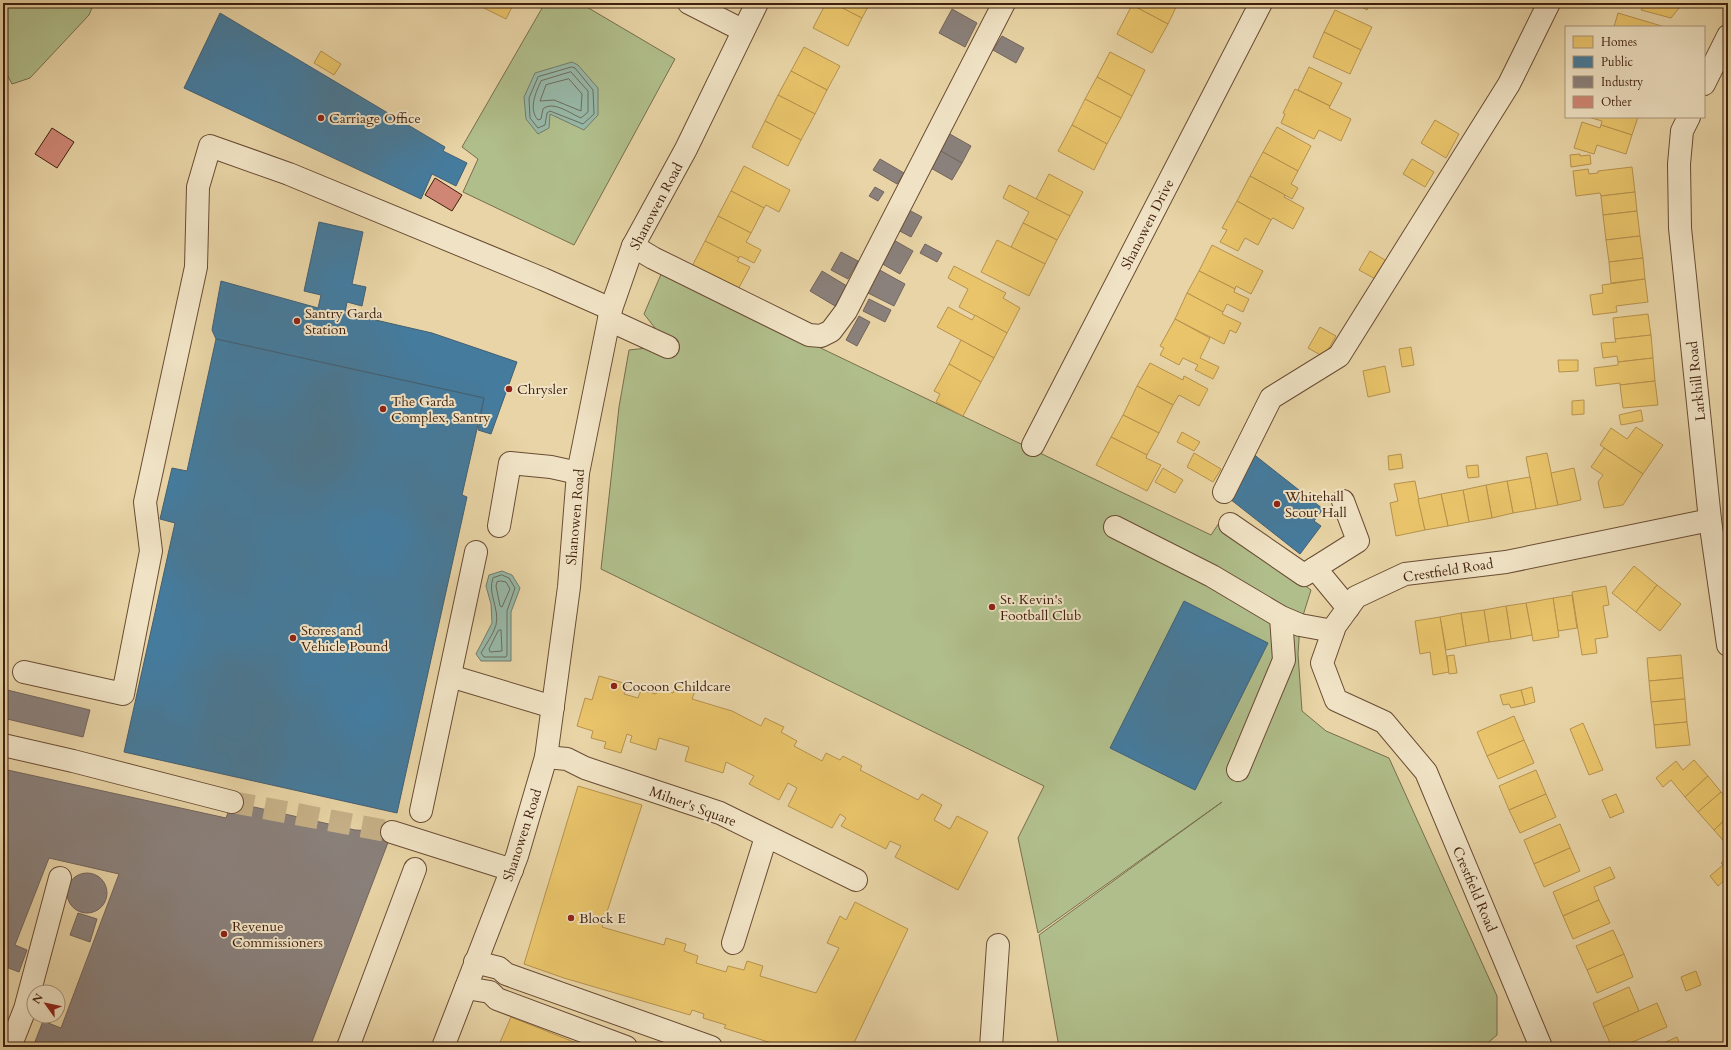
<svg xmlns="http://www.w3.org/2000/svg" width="1731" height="1050" font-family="Cardo,serif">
<rect width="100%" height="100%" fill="#e8d4a6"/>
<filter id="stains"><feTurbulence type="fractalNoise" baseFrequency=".005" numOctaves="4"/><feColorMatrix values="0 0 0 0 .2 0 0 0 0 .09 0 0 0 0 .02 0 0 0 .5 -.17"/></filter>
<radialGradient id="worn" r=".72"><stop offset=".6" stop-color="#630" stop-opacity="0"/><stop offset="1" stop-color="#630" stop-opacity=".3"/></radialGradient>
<g fill="#b0be8b" stroke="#786e4c">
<path d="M3 3H94L89 15 30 78 12 84 3 67Z"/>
<path d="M545 3H580L675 59 574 245 463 192 478 159 462 147Z"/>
<path d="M662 272 1211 535 1219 523 1311 590 1300 625 1298 654 1302 711 1326 731 1389 758 1497 996V1035L1483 1047H1059L1039 935 1222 802 1038 933 1018 838 1044 786 601 569 619 407 629 350 647 348 655 328 644 314Z"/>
</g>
<g fill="#97b8a8" stroke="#747b6a">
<path d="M572 62 578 65 598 88V115L584 130 550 114 549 128 538 134 526 119 524 97 535 73Z"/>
<path d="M502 571 512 575 520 588 511 612V661H481L476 654 492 623 491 604 486 586 489 575Z"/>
</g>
<g fill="#e9c46a" stroke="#b6924e">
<path d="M474 3H514L506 19Z"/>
<path d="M826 3H833L862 18 848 46 813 28Z"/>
<path d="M833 3H870L862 18Z"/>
<path d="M1133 3H1178L1168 24 1132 5Z"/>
<path d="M1354 3H1370L1367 10Z"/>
<path d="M1646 3H1683L1671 18 1641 10Z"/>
<path d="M1132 5 1168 24 1152 53 1117 34Z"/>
<path d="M1335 10 1372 27 1361 50 1324 32Z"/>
<path d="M1618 13 1665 27H1614Z"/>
<path d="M1324 32 1361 50 1350 74 1313 57Z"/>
<path d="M804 47 840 66 827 90 791 71Z"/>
<path d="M321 51 341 64 334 75 314 63Z"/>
<path d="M1110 52 1145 70 1132 96 1097 77Z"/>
<path d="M1309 67 1342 83 1330 106 1298 90Z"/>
<path d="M791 71 827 90 815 114 778 95Z"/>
<path d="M1097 77 1132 96 1121 118 1085 99Z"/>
<path d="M1295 89 1330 106 1329 108 1351 119 1341 141 1319 130 1314 139 1281 123 1285 114 1283 113Z"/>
<path d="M778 95 815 114 801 140 765 121Z"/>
<path d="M1085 99 1121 118 1107 144 1072 125Z"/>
<path d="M1588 117H1638L1632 135 1601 125 1602 121Z"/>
<path d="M1435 120 1459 134 1446 158 1421 143Z"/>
<path d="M765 121 801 140 788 166 752 147Z"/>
<path d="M1582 122 1600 128 1601 125 1632 135 1626 154 1597 145 1594 154 1574 148Z"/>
<path d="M1072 125 1107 144 1094 170 1058 151Z"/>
<path d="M1277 127 1311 146 1298 171 1263 152Z"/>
<path d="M1263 152 1298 171 1291 184 1298 188 1292 199 1250 176Z"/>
<path d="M1580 154V156L1590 155 1591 164 1571 167 1570 155Z"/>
<path d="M1412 159 1434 172 1425 187 1403 174Z"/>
<path d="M744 166 790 190 779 212 766 205 764 208 731 191Z"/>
<path d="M1632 167 1635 192 1601 196 1600 193 1576 196 1573 171 1588 169 1589 174 1598 173V171Z"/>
<path d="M1049 174 1083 192 1070 216 1036 199Z"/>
<path d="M1250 176 1285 195 1284 197 1304 208 1293 229 1273 218 1271 220 1237 201Z"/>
<path d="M1009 185 1070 216 1057 240 1023 223 1029 212 1003 198Z"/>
<path d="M731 191 764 208 751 233 718 216Z"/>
<path d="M1635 192 1637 211 1603 215 1601 196Z"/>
<path d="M1237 201 1271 220 1258 245 1245 238 1238 251 1220 242 1227 230 1222 228Z"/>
<path d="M1637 211 1640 236 1606 240 1603 215Z"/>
<path d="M718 216 751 233 746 242 761 250 754 263 740 256 739 258 705 241Z"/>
<path d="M1023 223 1057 240 1045 264 1011 247Z"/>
<path d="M1640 236 1643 258 1609 262 1606 240Z"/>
<path d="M997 240 1045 264 1029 296 981 272Z"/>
<path d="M705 241 739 258 737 261 750 267 735 295 689 272Z"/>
<path d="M1212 245 1263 271 1251 294 1236 286 1235 289 1199 271Z"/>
<path d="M1370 251 1390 263 1379 281 1359 270Z"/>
<path d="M1643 258 1645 279 1611 283 1609 262Z"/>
<path d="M954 266 1006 293 1003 298 1020 308 1007 333 959 307 968 289 948 278Z"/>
<path d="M1199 271 1235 289 1234 292 1249 299 1243 312 1227 304 1223 312 1187 293Z"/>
<path d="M1645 279 1648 302 1616 306 1617 312 1593 315 1590 295 1603 293 1602 285Z"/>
<path d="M1187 293 1223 312 1222 314 1241 323 1236 333 1230 330 1224 344 1175 319Z"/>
<path d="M948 307 972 320 975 315 1007 333 994 358 937 327Z"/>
<path d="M1648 314 1651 335 1615 339 1613 318Z"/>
<path d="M1175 319 1210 338 1200 358 1219 367 1213 379 1195 370 1198 365 1183 358 1179 365 1160 355 1164 348 1160 346Z"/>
<path d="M1320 327 1336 336 1324 357 1308 348Z"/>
<path d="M1651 335 1653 358 1618 362 1617 356 1603 358 1601 343 1616 342 1615 339Z"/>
<path d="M961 340 994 358 981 382 949 364Z"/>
<path d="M1411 347 1414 365 1402 367 1399 349Z"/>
<path d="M1653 358 1655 381 1620 385V383L1596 386 1594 368 1618 365V362Z"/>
<path d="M1558 360H1578V371L1559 372Z"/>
<path d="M1150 363 1183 380 1184 376 1208 389 1199 406 1179 395 1173 405 1137 386Z"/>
<path d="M949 364 981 382 963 416 936 402 940 394 934 391Z"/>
<path d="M1385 366 1390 392 1368 397 1363 371Z"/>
<path d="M1655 381 1658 405 1623 408 1620 385Z"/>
<path d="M1137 386 1173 405 1159 433 1123 415Z"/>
<path d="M1584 400V414L1572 415V401Z"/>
<path d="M1641 410 1643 421 1621 425 1619 415Z"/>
<path d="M1123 415 1159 433 1147 455 1111 437Z"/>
<path d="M1636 427 1663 445 1643 474 1600 445 1611 428 1627 439Z"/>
<path d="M1182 432 1200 442 1194 451 1177 442Z"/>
<path d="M1111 437 1147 455 1146 458 1161 465 1147 491 1096 465Z"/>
<path d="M1604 448 1643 474 1623 505 1604 508 1598 482 1603 475 1591 467Z"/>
<path d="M1194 453 1221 469 1213 482 1187 467Z"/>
<path d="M1547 453 1558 505 1536 509 1526 457Z"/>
<path d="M1401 454 1403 468 1389 470 1388 456Z"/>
<path d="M1478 465 1479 477 1468 478 1466 466Z"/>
<path d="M1163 468 1183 480 1175 493 1155 482Z"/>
<path d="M1574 468 1581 500 1558 505 1551 473Z"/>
<path d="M1530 477 1536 509 1513 513 1507 481Z"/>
<path d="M1415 481 1425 530 1396 536 1390 503 1398 501 1394 484Z"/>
<path d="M1507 481 1513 513 1492 518 1486 485Z"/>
<path d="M1486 485 1492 518 1469 522 1463 490Z"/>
<path d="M1463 490 1469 522 1448 526 1441 494Z"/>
<path d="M1441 494 1448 526 1425 530 1418 499Z"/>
<path d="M1634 566 1657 585 1636 612 1612 593Z"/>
<path d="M1657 585 1681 604 1660 631 1636 612Z"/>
<path d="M1606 586 1609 605 1603 606 1608 637 1595 639 1597 653 1582 655 1572 592Z"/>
<path d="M1572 595 1577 628 1558 631 1553 598Z"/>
<path d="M1553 598 1559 637 1533 641 1526 603Z"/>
<path d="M1526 603 1532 635 1511 639 1506 606Z"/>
<path d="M1506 606 1511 639 1489 642 1484 610Z"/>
<path d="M1484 610 1489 642 1466 646 1461 613Z"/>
<path d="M1461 613 1466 646 1446 650 1440 617Z"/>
<path d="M1440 617 1449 672 1433 675 1430 652 1420 654 1415 621Z"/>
<path d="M1454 655 1457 673 1449 674 1447 656Z"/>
<path d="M1681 655 1683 678 1649 681 1647 658Z"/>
<path d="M599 676 627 684 624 694 638 698 641 690 656 694 658 689 673 693 676 686 695 691 692 699 732 711 761 726 765 718 784 727 781 732 797 741 794 746 822 761 826 753 840 760 843 756 862 766 860 770 918 800 922 794 942 805 934 820 950 829 957 816 988 832 958 890 895 857 901 846 890 841 886 849 841 826 846 818 840 814 832 828 788 806 797 788 788 783 779 800 749 784 754 776 726 762 723 773 685 761 689 747 659 738 656 750 630 742 632 736 627 734 621 753 604 748 606 742 591 738 593 731 577 726 585 698 592 700Z"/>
<path d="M1683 678 1685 699 1651 702 1649 681Z"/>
<path d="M1532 687 1535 702 1525 705 1521 690Z"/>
<path d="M1521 690 1525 705 1511 708 1509 704 1503 705 1500 695Z"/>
<path d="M1685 699 1687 722 1654 725 1651 702Z"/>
<path d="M1514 716 1524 740 1487 756 1477 732Z"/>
<path d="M1687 722 1690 745 1656 748 1654 725Z"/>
<path d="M1583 723 1603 770 1589 775 1570 729Z"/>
<path d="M1524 740 1534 763 1498 779 1487 756Z"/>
<path d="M1694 760 1708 776 1685 797 1671 780 1663 787 1656 778 1676 761 1683 770Z"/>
<path d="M1536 770 1546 794 1509 810 1499 786Z"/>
<path d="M1708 776 1721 792 1698 812 1685 797Z"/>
<path d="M578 786 642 805 602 927 664 945 666 938 686 944 684 951 698 956 696 963 726 972 728 966 744 970 747 961 763 966 760 976 816 993 839 948 827 943 840 916 846 920 855 902 908 929 852 1047H784L724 1028 726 1025 703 1018 704 1014 692 1010 690 1015 564 978 524 964Z"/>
<path d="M1721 792 1728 800V817L1714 830 1698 812Z"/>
<path d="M1546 794 1556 817 1520 833 1509 810Z"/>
<path d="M1616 794 1624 812 1610 818 1602 800Z"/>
<path d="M1728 817V846L1714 830Z"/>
<path d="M1560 824 1570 848 1534 864 1524 840Z"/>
<path d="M1570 848 1580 871 1544 887 1534 864Z"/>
<path d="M1728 857V877L1718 886 1710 876 1723 865 1721 863Z"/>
<path d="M1610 867 1615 878 1594 887 1599 900 1563 916 1553 892Z"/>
<path d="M1599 900 1610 923 1573 939 1563 916Z"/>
<path d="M1613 930 1624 954 1587 970 1576 946Z"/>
<path d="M1624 954 1633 977 1597 993 1587 970Z"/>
<path d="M1696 971 1701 985 1686 991 1681 977Z"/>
<path d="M1629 987 1639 1011 1603 1027 1593 1003Z"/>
<path d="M1657 1003 1667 1027 1621 1047H1612L1603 1027Z"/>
<path d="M511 1017 579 1044 578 1047H498Z"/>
<path d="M1677 1037 1681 1047H1655Z"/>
</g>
<g fill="#457b9d" stroke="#445f72">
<path d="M220 13 445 147 443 151 467 163 456 186 432 174 421 199 184 88Z"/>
<path d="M319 222 363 232 352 284 366 287 362 306 347 302 345 313 432 333 517 362 491 434 478 430 484 398 216 339 212 330 221 281 318 308 321 295 304 291Z"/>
<path d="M216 339 484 398 462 495 467 497 397 813 124 752 175 523 160 519 172 468 187 471Z"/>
<path d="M1252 453 1323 509 1314 521 1321 526 1300 554 1230 499Z"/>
<path d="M1184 601 1268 643 1195 790 1110 748Z"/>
</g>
<g fill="#8a817c" stroke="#74645b">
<path d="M952 9 977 23 965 47 939 33Z"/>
<path d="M1002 36 1024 48 1016 63 993 50Z"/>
<path d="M948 133 971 146 962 163 939 150Z"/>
<path d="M939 150 962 163 952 180 929 167Z"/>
<path d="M880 159 904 173 897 184 873 170Z"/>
<path d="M875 187 884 192 878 201 869 196Z"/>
<path d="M907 209 922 217 911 237 896 229Z"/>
<path d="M892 239 913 251 900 274 879 262Z"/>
<path d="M925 244 942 253 937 262 920 253Z"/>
<path d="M841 252 858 261 848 279 831 270Z"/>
<path d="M876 268 905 284 894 306 864 291Z"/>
<path d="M822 271 847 286 835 306 810 291Z"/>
<path d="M869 299 891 310 885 322 863 311Z"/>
<path d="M859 316 870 322 857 346 846 340Z"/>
<path d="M3 689 90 710 83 737 3 718Z"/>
<path d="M3 769 226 818 232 802 355 830 392 832 310 1047H33L43 1021 61 1028 119 874 49 858 15 945 27 950 19 972 6 967 3 974Z"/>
<circle cx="87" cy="893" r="20"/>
<path d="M78 913 97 919 90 942 70 935Z"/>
</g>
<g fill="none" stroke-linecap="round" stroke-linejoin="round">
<g stroke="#6c6c5a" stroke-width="1">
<path d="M572 67 575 68 593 90 594 114 583 124 550 111 547 113 545 125 538 128 530 118 529 98 538 77Z"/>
<path d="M571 72 588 91V112L581 118C571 114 553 100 543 109L541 119 538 120C528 109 536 92 541 81Z"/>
<path d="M569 79 582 94 581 111 554 100 540 101 546 85Z"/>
<path d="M502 575 509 578 515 588 507 611V655L506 657H484L481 653C486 644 493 635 496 625 500 609 487 593 493 578Z"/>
<path d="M501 581 506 582 510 589 502 607 500 606 496 586 497 582Z"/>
<path d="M501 630 502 651 490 652 489 649 498 631Z"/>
</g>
</g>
<g fill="#cf8675" stroke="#401f0d">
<path d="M52 128 74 142 57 168 35 154Z"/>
<path d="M435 178 462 195 452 211 425 195Z"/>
</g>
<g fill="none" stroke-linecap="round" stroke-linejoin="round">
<path stroke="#c6b087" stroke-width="22" stroke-dasharray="22 11" stroke-linecap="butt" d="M232 802 392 832"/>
<g stroke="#6a4c33" stroke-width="24">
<g id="minor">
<path d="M689 3 742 30"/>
<path d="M1704 84 1728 36"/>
<path d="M1689 117 1682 131 1679 164 1680 228 1710 520 1728 645"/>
<path d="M633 246 653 258 809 335 821 336 831 331 846 311 1004 3"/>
<path d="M609 320 668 347"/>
<path d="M1033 445 1261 3"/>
<path d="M1224 492 1271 398 1339 356 1509 84 1549 3"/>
<path d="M1230 524 1304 575 1358 541 1343 501"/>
<path d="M499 526 510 463 551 467 578 473"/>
<path d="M1115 527 1212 576 1281 617 1300 625 1333 631"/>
<path d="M1315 568 1348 608"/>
<path d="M24 672 123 694 151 551 145 502 196 267 198 187 210 146 289 174 543 279 611 309"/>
<path d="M450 676 553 707"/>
<path d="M3 745 73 761 232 802"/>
<path d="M546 757 567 759 585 768 720 813 856 880"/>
<path d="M1238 770 1284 660 1281 617"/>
<path d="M421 811 476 552"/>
<path d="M392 832 512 870"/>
<path d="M733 943 766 837"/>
<path d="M475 962 499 968 506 974 711 1047"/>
<path d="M466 988 490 992 497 999 626 1047"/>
<path d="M10 1047 25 1009 60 878"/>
<path d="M348 1047 415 869"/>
<path d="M443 1047 517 856 546 757 569 587 578 473 611 309 633 246 686 149 757 3"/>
<path d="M991 1047 998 945"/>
<path d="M1541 1047 1426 772 1384 722 1336 700 1322 663 1335 626 1356 597 1405 574 1506 562 1710 520"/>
</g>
</g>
<use href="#minor" stroke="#f0e3c5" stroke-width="22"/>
</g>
<g fill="#8f2418" stroke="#f0e3c5" stroke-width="1.5">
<circle cx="321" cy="118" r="4"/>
<circle cx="297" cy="321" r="4"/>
<circle cx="509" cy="389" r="4"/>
<circle cx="383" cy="409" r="4"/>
<circle cx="1277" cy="504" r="4"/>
<circle cx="992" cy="607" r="4"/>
<circle cx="293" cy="638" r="4"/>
<circle cx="614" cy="686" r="4"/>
<circle cx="571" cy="918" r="4"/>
<circle cx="224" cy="934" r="4"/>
</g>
<g text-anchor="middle" stroke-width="4" stroke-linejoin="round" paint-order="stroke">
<g font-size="14" fill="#401f0d" stroke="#f0e3c5" text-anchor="start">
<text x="329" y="123">Carriage Office</text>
<text x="305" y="318">Santry Garda<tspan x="305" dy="16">Station</tspan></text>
<text x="517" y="394">Chrysler</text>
<text x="391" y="406">The Garda<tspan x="391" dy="16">Complex, Santry</tspan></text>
<text x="1285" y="501">Whitehall<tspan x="1285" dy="16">Scout Hall</tspan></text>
<text x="1000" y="604">St. Kevin's<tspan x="1000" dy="16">Football Club</tspan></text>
<text x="301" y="635">Stores and<tspan x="301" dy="16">Vehicle Pound</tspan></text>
<text x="622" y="691">Cocoon Childcare</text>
<text x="579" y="923">Block E</text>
<text x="232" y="931">Revenue<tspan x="232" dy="16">Commissioners</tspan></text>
</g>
<g font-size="14" fill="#401f0d" stroke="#f0e3c5">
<text transform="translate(656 206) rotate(-62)" y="5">Shanowen Road</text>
<text transform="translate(1147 224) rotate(-63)" y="5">Shanowen Drive</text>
<text transform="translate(1696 381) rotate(-96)" y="5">Larkhill Road</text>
<text transform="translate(575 517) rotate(-85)" y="5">Shanowen Road</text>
<text transform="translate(1448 570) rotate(-9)" y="5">Crestfield Road</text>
<text transform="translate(693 806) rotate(20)" y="5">Milner's Square</text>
<text transform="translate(522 835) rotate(-72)" y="5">Shanowen Road</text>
<text transform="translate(1475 889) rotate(67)" y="5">Crestfield Road</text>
</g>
</g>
<rect width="1731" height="1050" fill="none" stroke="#e8d4a6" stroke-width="16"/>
<rect x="4" y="4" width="1723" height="1042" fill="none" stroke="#401f0d" stroke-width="2"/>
<rect x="8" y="8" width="1715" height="1034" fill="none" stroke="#401f0d"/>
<rect x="1565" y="26" width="140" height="92" fill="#f0e3c5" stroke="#aa957b"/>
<rect x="1573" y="36" width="20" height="12" fill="#e9c46a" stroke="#aa957b"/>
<text x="1601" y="46" font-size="12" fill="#401f0d">Homes</text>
<rect x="1573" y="56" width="20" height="12" fill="#457b9d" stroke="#aa957b"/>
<text x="1601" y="66" font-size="12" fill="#401f0d">Public</text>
<rect x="1573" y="76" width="20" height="12" fill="#8a817c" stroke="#aa957b"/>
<text x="1601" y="86" font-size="12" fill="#401f0d">Industry</text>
<rect x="1573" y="96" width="20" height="12" fill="#cf8675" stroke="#aa957b"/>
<text x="1601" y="106" font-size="12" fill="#401f0d">Other</text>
<g transform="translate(46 1004) rotate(303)"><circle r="19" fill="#f0e3c5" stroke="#aa957b"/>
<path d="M0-3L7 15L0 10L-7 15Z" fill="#8f2418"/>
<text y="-6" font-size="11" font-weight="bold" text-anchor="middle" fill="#401f0d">N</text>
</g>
<rect width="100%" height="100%" filter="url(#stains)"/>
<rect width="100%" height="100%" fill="url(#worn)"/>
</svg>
